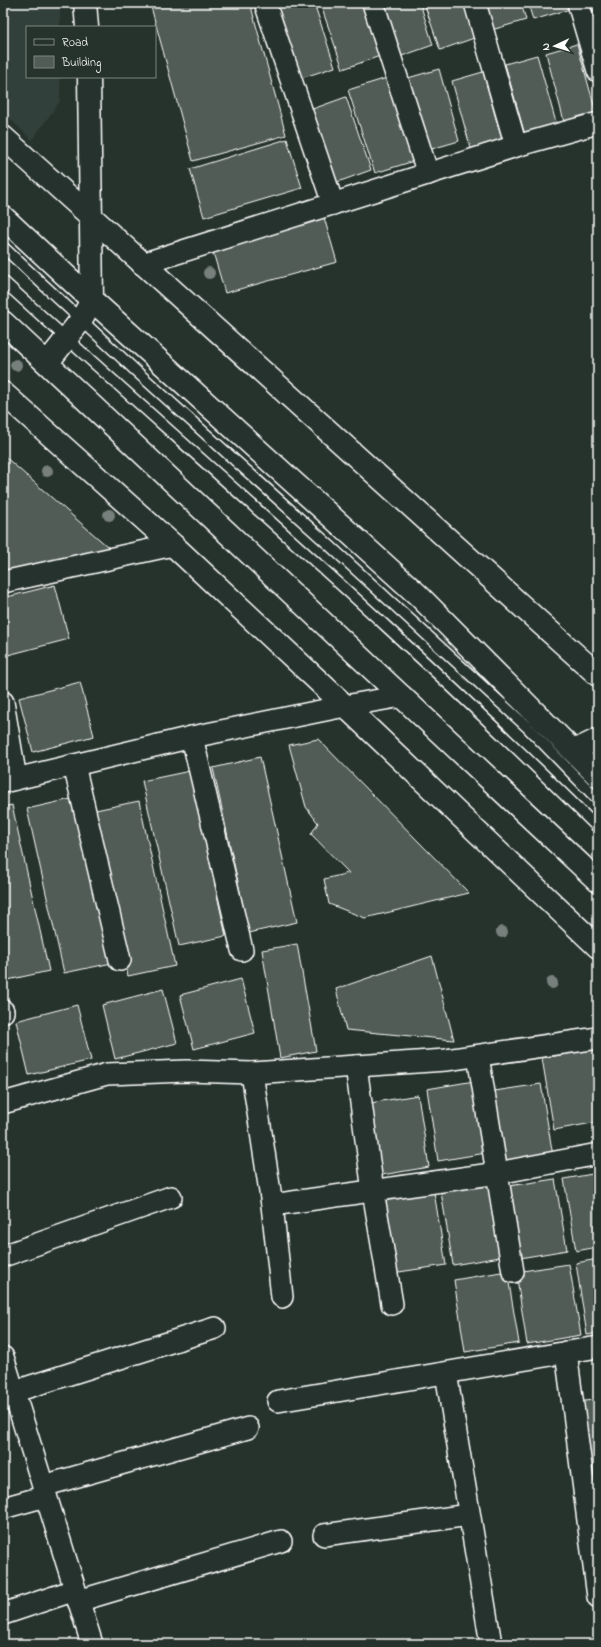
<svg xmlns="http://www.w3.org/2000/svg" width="601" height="1647" font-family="'Indie Flower',sans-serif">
<rect width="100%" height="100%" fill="#26332d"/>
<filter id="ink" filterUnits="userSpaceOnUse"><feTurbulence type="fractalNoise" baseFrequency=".025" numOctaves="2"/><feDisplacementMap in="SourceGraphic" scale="8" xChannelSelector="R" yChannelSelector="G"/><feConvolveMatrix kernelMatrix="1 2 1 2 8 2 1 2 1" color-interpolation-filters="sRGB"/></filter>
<g filter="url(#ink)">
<path fill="#333f3a" d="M3 3H60V27H27V77H60V101L32 140 3 112Z"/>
<g fill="#515c57" stroke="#fff">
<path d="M150 3H250L286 135 193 161Z"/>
<path d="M271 3H314L335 67 298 79Z"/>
<path d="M320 3H363L380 56 343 69Z"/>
<path d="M377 3H420L433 45 396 58Z"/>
<path d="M424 3H466L477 37 440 50Z"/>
<path d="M480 3H521L526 20 488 31Z"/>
<path d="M528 3H569L570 9 533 20Z"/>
<path d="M589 3H598V9L592 11Z"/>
<path d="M577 44 597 116 565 125 546 53Z"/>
<path d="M537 55 557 126 525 135 505 64Z"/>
<path d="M439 69 459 141 428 150 408 78Z"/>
<path d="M483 72 503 144 472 153 452 81Z"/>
<path d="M387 78 414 161 375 173 348 90Z"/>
<path d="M346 97 371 170 332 184 307 111Z"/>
<path d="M287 139 302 188 204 217 190 169Z"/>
<path d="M323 214 337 262 225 293 211 245Z"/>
<path d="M3 455 115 553 3 571Z"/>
<path d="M55 585 69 639 8 655 3 636V598Z"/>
<path d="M80 682 94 736 33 752 19 698Z"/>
<path d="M318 739 469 893 365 918 329 904 324 879 349 873 311 834 318 823 306 807 289 745Z"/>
<path d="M260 757 297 922 249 933 213 768Z"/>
<path d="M190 771 226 936 179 946 142 781Z"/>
<path d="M75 798 112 963 64 973 27 809Z"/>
<path d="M139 801 175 966 128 976 91 811Z"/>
<path d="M12 805 49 971 3 981V807Z"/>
<path d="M297 944 316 1051 280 1058 262 950Z"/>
<path d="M432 956 454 1040 346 1030 336 989Z"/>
<path d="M241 979 255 1033 194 1049 180 995Z"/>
<path d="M163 989 177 1043 115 1059 102 1005Z"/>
<path d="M77 1005 91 1060 29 1075 16 1021Z"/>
<path d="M596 1049 598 1061V1122L554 1130 542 1058Z"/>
<path d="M480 1080 492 1152 438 1161 427 1089Z"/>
<path d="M541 1084 553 1156 499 1164 488 1092Z"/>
<path d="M418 1095 429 1167 376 1176 364 1104Z"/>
<path d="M598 1173V1247L576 1251 564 1179Z"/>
<path d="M555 1179 567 1250 514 1259 502 1187Z"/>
<path d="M494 1184 506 1256 453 1265 441 1192Z"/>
<path d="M434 1192 446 1265 392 1273 381 1201Z"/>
<path d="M598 1259V1333L587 1335 576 1263Z"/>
<path d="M569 1264 581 1335 527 1344 516 1272Z"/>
<path d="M507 1271 519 1343 465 1352 454 1280Z"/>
<path d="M598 1399V1473L591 1474 579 1402Z"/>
</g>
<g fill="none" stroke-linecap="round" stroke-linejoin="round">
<g stroke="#fff" stroke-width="13">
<g id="service">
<path d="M3 247 136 371 329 545 527 727 598 800"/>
<path d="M3 281C202 462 407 638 598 828"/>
</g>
</g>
<g stroke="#fff" stroke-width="24">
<g id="minor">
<path d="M265 3 333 204"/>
<path d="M373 3 428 174"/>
<path d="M475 3 516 146"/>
<path d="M578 3 598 71"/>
<path d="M142 264 516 146 598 123"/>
<path d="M3 582 173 545"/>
<path d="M3 702 16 779"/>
<path d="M192 737 242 950"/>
<path d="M573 751 598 739"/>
<path d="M74 765 120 960"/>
<path d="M3 782 192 737 345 706 402 696"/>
<path d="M3 1011V1012"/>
<path d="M478 1056 513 1272"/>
<path d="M356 1066 373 1191 392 1304"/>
<path d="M252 1073 272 1205 282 1297"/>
<path d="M3 1103 107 1074 186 1071 252 1073 446 1060 598 1038"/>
<path d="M272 1205 498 1173 598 1154"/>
<path d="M3 1256 171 1197"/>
<path d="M566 1352 598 1597"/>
<path d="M3 1357 92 1644"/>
<path d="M446 1373 491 1644"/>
<path d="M3 1395 215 1328"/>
<path d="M278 1401 598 1347"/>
<path d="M43 1486 248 1428"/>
<path d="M3 1508 46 1496"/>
<path d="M324 1535 469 1515"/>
<path d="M78 1601 281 1541"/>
<path d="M3 1614 75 1590"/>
</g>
</g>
<g stroke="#fff" stroke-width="25">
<g id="tertiary">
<path d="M85 3 87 27"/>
<path d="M3 137 598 675"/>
<path d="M48 362 81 320 92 300 89 77"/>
<path d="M3 393 173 545 345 706 598 947"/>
</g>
</g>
<g stroke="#fff" stroke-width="25">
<g id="primary">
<path d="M3 217 92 300 418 595 598 776"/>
<path d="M3 322 598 881"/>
</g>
</g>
<use href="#service" stroke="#26332d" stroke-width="10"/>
<use href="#minor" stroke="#26332d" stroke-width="21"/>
<use href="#tertiary" stroke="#26332d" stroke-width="22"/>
<use href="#primary" stroke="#26332d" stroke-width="22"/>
</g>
<g fill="#78807d">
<circle cx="209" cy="273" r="6"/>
<circle cx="16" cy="365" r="6"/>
<circle cx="47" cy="471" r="6"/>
<circle cx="109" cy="515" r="6"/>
<circle cx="502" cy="932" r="6"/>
<circle cx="552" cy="983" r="6"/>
</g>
</g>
<rect width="601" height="1647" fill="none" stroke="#26332d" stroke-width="16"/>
<rect x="8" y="8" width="585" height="1631" fill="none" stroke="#fff" stroke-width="1.5" filter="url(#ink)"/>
<rect x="26" y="26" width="130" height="52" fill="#26332d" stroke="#7d8581"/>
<rect x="34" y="39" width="20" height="6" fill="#26332d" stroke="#7d8581"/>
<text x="62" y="46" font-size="12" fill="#ffffff">Road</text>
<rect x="34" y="56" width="20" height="12" fill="#515c57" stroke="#7d8581"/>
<text x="62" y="66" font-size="12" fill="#ffffff">Building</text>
<g transform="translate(555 46) rotate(266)" stroke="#26332d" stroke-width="3" paint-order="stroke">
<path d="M0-3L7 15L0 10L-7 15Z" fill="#ffffff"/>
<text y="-6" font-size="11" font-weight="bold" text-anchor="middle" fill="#ffffff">N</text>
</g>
</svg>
